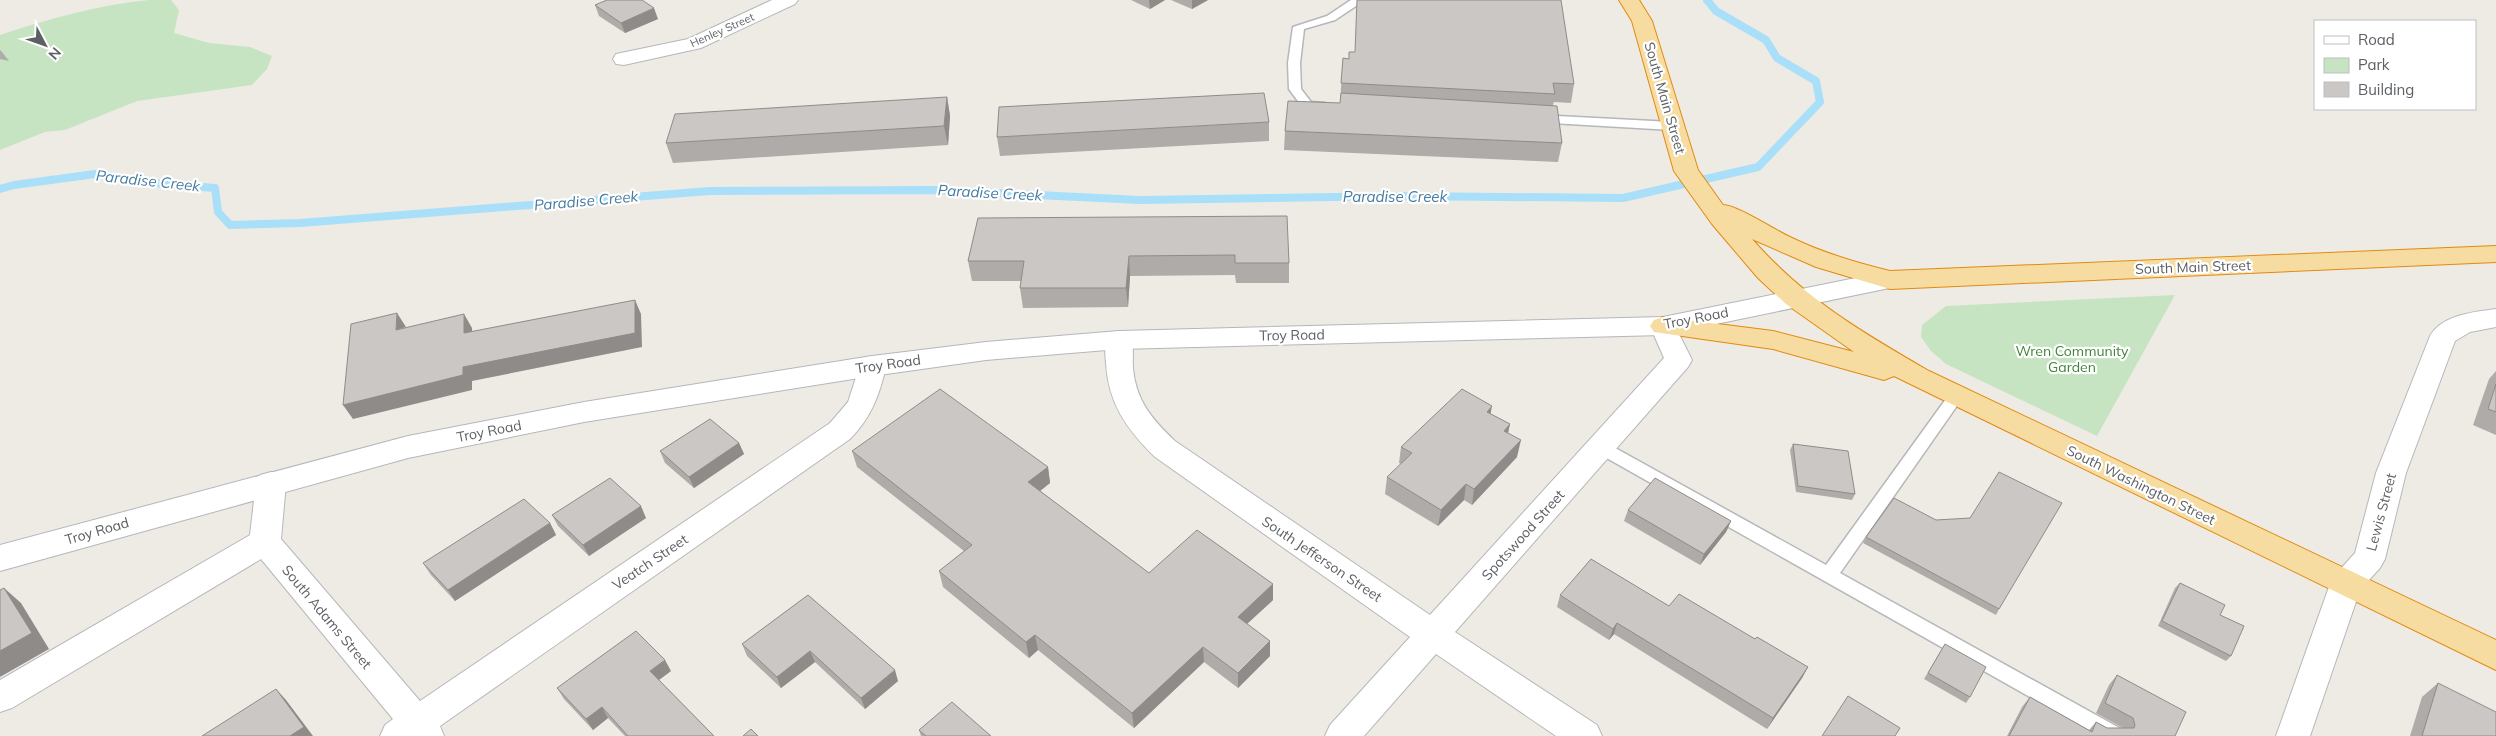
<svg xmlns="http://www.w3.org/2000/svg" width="2496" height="736" font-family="Mulish,sans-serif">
<rect width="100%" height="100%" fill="#eeebe4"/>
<g fill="#c6e4c2">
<path d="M149 0H171L179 10 174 33 209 43 250 47 272 56 267 69 252 85 137 101 65 130 45 132 0 150V35C48 19 98 5 149 0Z"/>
<path d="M2175 295 2097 436 1946 364 1931 351 1921 337 1922 325 1946 306Z"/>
</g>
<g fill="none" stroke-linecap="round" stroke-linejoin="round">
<path stroke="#a9dff9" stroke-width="8" d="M0 189 14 185 95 174 162 184 215 188 218 212 230 225 300 223 710 191 936 190 1140 200 1400 196 1623 198 1758 167 1820 102 1816 81 1777 58 1766 40 1716 11 1707 0"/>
<g stroke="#b5b7ba" stroke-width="3">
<g id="service">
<path d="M1351 0H1365L1335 20 1304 29 1300 63 1301 89 1311 102 1325 103 1327 106 1321 110 1303 108 1289 89 1288 63 1293 27 1327 16Z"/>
<path d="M1538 115 1672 122 1678 126 1672 130 1534 122 1532 119Z"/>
<path d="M1956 390 1961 392 1964 396 1961 400 1840 573 2123 730 2125 736H2099L1596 452 1594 448 1596 444H1608L1826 565 1951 392Z"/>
</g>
</g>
<g stroke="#b5b7ba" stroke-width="2">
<g id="minor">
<path d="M772 0H798L795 4 701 48 624 65 616 64 613 59 616 54 688 39Z"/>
<path d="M2496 309V327L2470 332 2455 341 2406 473 2385 559 2380 568 2360 590 2310 736H2276L2330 584 2335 575 2355 553 2376 473 2430 336C2442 315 2473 312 2496 309Z"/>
<path d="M1663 317 1672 320 1692 360 1688 367 1455 632 1597 725 1602 736H1556L1436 654 1364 736H1325L1330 725 1410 637 1155 457C1127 430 1108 403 1106 363 1105 353 1104 343 1109 333L1119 331 1129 333C1135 344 1132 356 1133 368 1136 401 1152 419 1175 441L1430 615 1664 358 1650 326 1654 320Z"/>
<path d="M872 356 882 359 886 366C880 394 871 418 850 439L440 726 444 736H380L385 725 393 719 261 559 12 708 0 712V680L250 535 256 483 260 475 271 472 282 475 286 483 281 539 420 701 830 423 848 402 862 359Z"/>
</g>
</g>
<g stroke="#b3b7bb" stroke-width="2">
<path id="secondary" d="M1890 271 1899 274 1903 280 1899 286 1663 335 1119 349 986 360 872 376 584 422 408 458 0 571V545L408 436 584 402 872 356 986 342 1119 331 1663 317Z"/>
</g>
<g stroke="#e28a10" stroke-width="2">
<path id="trunk" d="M1619 0H1639L1652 21 1698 170 1723 205C1737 205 1776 231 1792 238 1823 253 1857 263 1890 271L2496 246V262L1890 289 1816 267 1752 239C1805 299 1860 331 1929 371L2496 640V670L1894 376 1884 380 1773 349 1654 332 1650 326 1654 320 1663 317 1773 331 1854 352 1786 304 1758 278 1712 224 1674 171 1632 21Z"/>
</g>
<use href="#service" fill="#fff" fill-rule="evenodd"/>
<use href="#minor" fill="#fff" fill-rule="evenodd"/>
<use href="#secondary" fill="#fff" fill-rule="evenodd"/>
<use href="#trunk" fill="#f7dca1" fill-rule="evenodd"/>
</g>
<g fill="#afaba9">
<path d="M1131 0H1165L1150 9Z"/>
<path d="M1171 0H1208L1192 9Z"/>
<path d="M595 5 658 19 625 33 599 16Z"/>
<path d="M0 50 2 52 9 61 0 59Z"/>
<path d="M1354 52 1574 84 1571 103 1554 102 1553 105 1562 143 1558 162 1284 150 1285 131 1340 103 1343 58 1348 59Z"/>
<path d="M947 97 950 116 948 145 673 163 666 143Z"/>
<path d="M1269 122V141L1000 156 997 137Z"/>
<path d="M978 218 1289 263V283H1236L1235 275 1130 276 1128 307 1023 308 1020 288 1021 281H972L968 261Z"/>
<path d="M2496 371V435L2473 425 2489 379Z"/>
<path d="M1491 414 1510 424 1508 433 1517 457 1472 505 1464 500 1438 526 1385 494 1387 477 1401 464 1399 463 1401 447Z"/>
<path d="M739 443 744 454 694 488 665 463 660 451Z"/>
<path d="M1793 444 1855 494 1852 500 1796 492 1790 450Z"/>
<path d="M852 451 1048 467 1050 483 1040 491 1149 573 1273 584V600L1247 624 1270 641V656L1238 688 1204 662 1134 728 1038 650 1029 658 943 587 939 571 964 551 857 467Z"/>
<path d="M1628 510 1731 521 1726 532 1700 565 1624 521Z"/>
<path d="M552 515 646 518 589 556 558 526Z"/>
<path d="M550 523 556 535 455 601 431 575 423 563Z"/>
<path d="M1866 537 1999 609 1996 615 1863 543Z"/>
<path d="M2180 583 2220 615 2231 656 2226 661 2158 626 2175 588Z"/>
<path d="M808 595 898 681 865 709 815 662 781 688 747 656 742 644Z"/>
<path d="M1560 595 1669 606 1808 667 1802 678 1767 729 1614 634 1609 640 1557 607Z"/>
<path d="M1945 644 1970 697 1966 703 1924 679Z"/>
<path d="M671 671 659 680 714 736H625L608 718 593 730 564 699 557 688Z"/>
<path d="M2117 675 2175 736H2007L2022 707 2030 697 2089 730 2096 722 2107 728H2123L2096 713 2109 685Z"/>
<path d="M2438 683 2496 736H2410L2422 697Z"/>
<path d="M919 730 991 736H921Z"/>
</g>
<g fill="#8e8b89">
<path d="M1149 0H1165L1150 9Z"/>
<path d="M1192 0H1208L1192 9Z"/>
<path d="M654 8 658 19 625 33 621 23Z"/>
<path d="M947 97 950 116 948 145 944 126Z"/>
<path d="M1129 256 1130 276 1128 307 1126 288Z"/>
<path d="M635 300 641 314 642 347 472 381V390L353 419 343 405 463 367Z"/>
<path d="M397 313 406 327 396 330Z"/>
<path d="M464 314 472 328V347L464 333Z"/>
<path d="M1492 406 1489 422 1487 412Z"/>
<path d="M1510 424 1506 441 1504 431Z"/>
<path d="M1521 440 1517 457 1472 505 1474 489Z"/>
<path d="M739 443 744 454 694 488 689 477Z"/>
<path d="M1048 467 1050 483 1031 498 1028 482Z"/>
<path d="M1466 484 1464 500 1438 526 1441 510Z"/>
<path d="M641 506 646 518 589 556 583 545Z"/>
<path d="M1731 521 1726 532 1700 565 1704 554Z"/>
<path d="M550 523 556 535 455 601 448 590Z"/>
<path d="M1273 584V600L1238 632V617Z"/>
<path d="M4 588 21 603 49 649 0 677V651Z"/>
<path d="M1617 623 1614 634 1609 640 1613 629Z"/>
<path d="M1035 635 1038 650 1029 658 1026 642Z"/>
<path d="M1270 641V656L1238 688V673Z"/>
<path d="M1203 647 1204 662 1134 728 1132 713Z"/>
<path d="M810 651 815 662 781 688 777 677Z"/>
<path d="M665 660 671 671 656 682 650 671Z"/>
<path d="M1808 667 1802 678 1767 729 1773 718Z"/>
<path d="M895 670 898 681 865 709 861 698Z"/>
<path d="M276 689 286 700 313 736H290Z"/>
<path d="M602 707 608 718 593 730 586 719Z"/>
</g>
<g fill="#cbc7c4" stroke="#8e8b89">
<path d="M607 0H642L654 8 621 23 595 5Z"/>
<path d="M1357 0H1561L1574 84 1553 83 1555 94 1341 83 1343 58 1349 59V52H1355Z"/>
<path d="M1264 93 1269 122 997 137 999 107Z"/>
<path d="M1341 93 1557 106 1562 143 1285 131 1288 101 1340 103Z"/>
<path d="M947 97 944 126 666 143 675 114Z"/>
<path d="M1287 216 1289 263H1235V255L1129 256 1126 288H1020L1024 261H968L978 218Z"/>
<path d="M635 300V333L463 367V375L343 405 351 324 397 313 396 330 464 314V333Z"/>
<path d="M2496 384V412L2488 409Z"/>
<path d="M940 389 1048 467 1028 482 1149 573 1197 530 1273 584 1238 617 1270 641 1238 673 1203 647 1132 713 1035 635 1026 642 939 571 972 545 852 451Z"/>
<path d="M1462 389 1492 406 1487 412 1510 424 1504 431 1521 440 1474 489 1466 484 1441 510 1387 477 1412 453 1401 447Z"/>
<path d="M710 419 739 443 689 477 660 451Z"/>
<path d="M1793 444 1848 451 1855 494 1798 486Z"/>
<path d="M1999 472 2062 503 1999 609 1866 537 1894 498 1936 520 1970 518Z"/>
<path d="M610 478 641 506 583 545 552 515Z"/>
<path d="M1655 478 1731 521 1704 554 1628 510Z"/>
<path d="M524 499 550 523 448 590 423 563Z"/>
<path d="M1591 559 1669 606 1679 594 1755 639 1757 637 1808 667 1773 718 1617 623 1613 629 1560 595Z"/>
<path d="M2180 583 2225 605 2220 615 2244 626 2231 656 2162 621Z"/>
<path d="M4 588 32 633 0 651V590Z"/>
<path d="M808 595 895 670 861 698 810 651 777 677 742 644Z"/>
<path d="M636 631 665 660 650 671 714 736H628L602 707 586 719 557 688Z"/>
<path d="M1945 644 1986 667 1970 697 1928 673Z"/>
<path d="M2117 675 2186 712 2175 736H2009L2030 697 2092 732 2096 722 2107 728H2134L2135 725 2133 718 2105 703Z"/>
<path d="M2438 683 2496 712V736H2422Z"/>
<path d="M276 689 304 727 290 736H202Z"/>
<path d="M1848 696 1900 728 1895 736H1822Z"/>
<path d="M952 702 991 736H926L919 730Z"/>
<path d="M751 729 758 736H743Z"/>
</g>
<g text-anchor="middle" stroke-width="4.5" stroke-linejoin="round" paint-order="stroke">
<g font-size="11" fill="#5c6064" stroke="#fff">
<text transform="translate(722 30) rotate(-24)" y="4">Henley Street</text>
</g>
<g font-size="14" fill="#5c6064" stroke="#fff">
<text transform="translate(1665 98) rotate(74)" y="5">South Main Street</text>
<text transform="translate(2193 267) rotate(-2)" y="5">South Main Street</text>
<text transform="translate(1696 318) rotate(-11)" y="5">Troy Road</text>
<text transform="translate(1292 335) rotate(-1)" y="5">Troy Road</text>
<text transform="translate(888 364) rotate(-8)" y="5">Troy Road</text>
<text transform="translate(489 431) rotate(-11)" y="5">Troy Road</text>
<text transform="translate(2141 485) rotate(26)" y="5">South Washington Street</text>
<text transform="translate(2381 512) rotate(-75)" y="5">Lewis Street</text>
<text transform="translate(97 531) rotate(-16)" y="5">Troy Road</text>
<text transform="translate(1523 535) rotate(-48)" y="5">Spotswood Street</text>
<text transform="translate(1322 559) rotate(34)" y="5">South Jefferson Street</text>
<text transform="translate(650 562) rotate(-34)" y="5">Veatch Street</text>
<text transform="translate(327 617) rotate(50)" y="5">South Adams Street</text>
</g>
<g font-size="14" fill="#40843b" stroke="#fff">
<text x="2072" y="356">Wren Community<tspan x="2072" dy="16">Garden</tspan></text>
</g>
<g font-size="15" font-style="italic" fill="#447ba2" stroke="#fff">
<text transform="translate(148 181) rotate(6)" y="5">Paradise Creek</text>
<text transform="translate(990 193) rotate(3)" y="5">Paradise Creek</text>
<text x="1395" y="202">Paradise Creek</text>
<text transform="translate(586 201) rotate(-5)" y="5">Paradise Creek</text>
</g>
</g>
<rect x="2314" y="20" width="162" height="90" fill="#ffffff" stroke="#bebfc1"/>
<rect x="2324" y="36" width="25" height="8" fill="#ffffff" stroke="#bebfc1"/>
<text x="2358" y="45" font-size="15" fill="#5c6064">Road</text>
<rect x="2324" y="58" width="25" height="15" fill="#c6e4c2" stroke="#bebfc1"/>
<text x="2358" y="70" font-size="15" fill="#5c6064">Park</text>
<rect x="2324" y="82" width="25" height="15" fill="#cbc7c4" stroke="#bebfc1"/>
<text x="2358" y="95" font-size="15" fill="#5c6064">Building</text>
<g transform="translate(45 45) rotate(131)" stroke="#ffffff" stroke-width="4" paint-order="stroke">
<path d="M0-4L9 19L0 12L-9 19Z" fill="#5c6064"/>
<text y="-8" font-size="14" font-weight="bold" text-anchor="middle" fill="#5c6064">N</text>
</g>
</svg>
